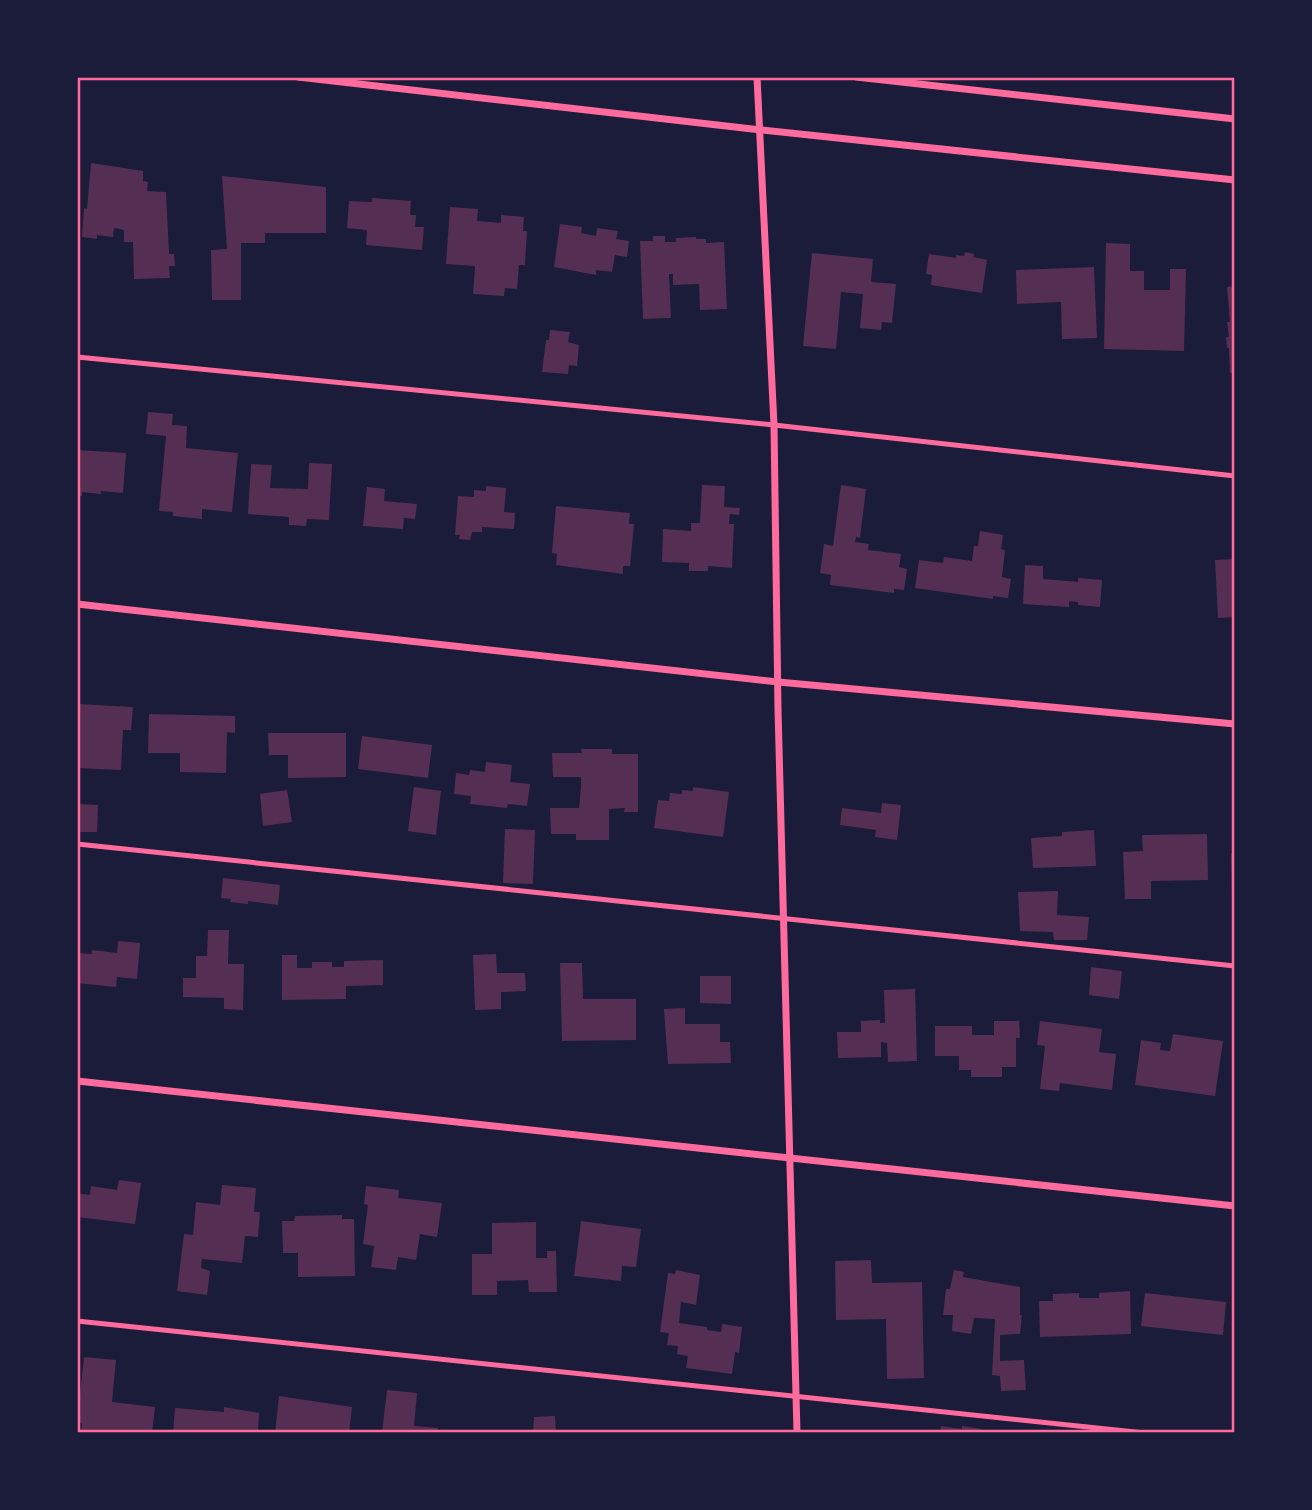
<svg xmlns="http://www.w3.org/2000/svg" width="1312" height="1510" font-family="Merriweather,serif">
<rect width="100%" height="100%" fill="#1b1b3a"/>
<g fill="#542f53">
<path d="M91 163 143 171V181L148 182 147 191 166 192 169 254H174L175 266H169L170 278 134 279 133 242H124V230L114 228 113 237 97 235V239L82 237 84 208 87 209Z"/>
<path d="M222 176 326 187V233H265V243H241V300H212L211 250 227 249Z"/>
<path d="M372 198 411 201 410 215H416L415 227H424L422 250 366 245 367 230 347 228 349 201 372 202Z"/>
<path d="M450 207 478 209 477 221 501 223V215L524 217 523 231H527L525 265H519L517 289 505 288 504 296 473 294 475 266 446 264Z"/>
<path d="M560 224 582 227 581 233 596 236 597 228 618 231 616 239 629 241 627 257 615 255 612 272 596 270V275L554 267Z"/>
<path d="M653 236H665V242H676V238L696 237V239H706V243L724 242 727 309 700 310 699 284 673 285V274H669L671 318 643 319 640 241H653Z"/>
<path d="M1106 243 1130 244V271H1144V290H1170V269H1186L1184 351 1104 349Z"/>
<path d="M965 252 974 254 973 257 987 260 982 293 931 285 932 275 926 274 929 254 956 258V255L964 256Z"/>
<path d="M812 253 873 259 871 282 896 284 892 323 882 322 881 330 860 328 863 294 841 292 836 349 803 346Z"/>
<path d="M1094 267 1097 338 1062 339 1061 302 1017 304 1016 270Z"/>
<path d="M1235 286V373H1230L1229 348H1227L1226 337H1229L1227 322H1230L1227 287Z"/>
<path d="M550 330 570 332 568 342 579 345 577 366 569 365 568 374 542 372 546 340H549Z"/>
<path d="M148 412 173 414 172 425 187 426 186 448 238 453 232 512 202 509V519L173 516V512L159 511 166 436 146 434Z"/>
<path d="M77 450 126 453 123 493 101 491V494L82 492V496H77Z"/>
<path d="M309 463 332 464 329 520 307 519 306 526 289 525V517L248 514 251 464 272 465 270 488 308 489Z"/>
<path d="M702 485 725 486 724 507 740 508 739 515 730 514 729 524H734L732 568 708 566V571H689V563L662 562 663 529 691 531V523H700Z"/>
<path d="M841 485 866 489 860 538 856 537 855 542 869 544 868 550 901 554 899 567 907 569 904 590 894 589V593L830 585 831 575 820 573 824 544 833 546Z"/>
<path d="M486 486 506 488 504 512 515 513 514 529 482 527V532H472L470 540 459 539 460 535H455L458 496 474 497V490L486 491Z"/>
<path d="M367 487 385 489 384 501 417 504 415 519 404 518 403 529 363 526Z"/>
<path d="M556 506 630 513 629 524H634L630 566H623V574L556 565 557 554 552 553Z"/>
<path d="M980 531 1003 535 1001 549 1005 550 1002 577 1011 579 1008 598 993 596V599L915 588 919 560 943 563 944 557 972 561 974 546H978Z"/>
<path d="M1235 559V617L1218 618 1215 560Z"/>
<path d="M1025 565 1043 566V579L1078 582V578L1102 580 1100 607 1078 605V602L1069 601V607L1023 604Z"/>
<path d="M77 704 133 707 131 730H123L121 770 77 768Z"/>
<path d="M149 714 235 716V733L227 732 226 773 180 772V753H148Z"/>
<path d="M268 733H346V777L288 778V755H269Z"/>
<path d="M362 736 432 745 428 778 358 769Z"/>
<path d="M581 749H612V754H638V812H624L625 808 609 809V840H576V834H551L550 808H579L581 787V777H553L552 753H582Z"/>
<path d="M486 762 512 765 510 782 530 784 527 806 508 804 507 808 470 804 471 796 454 794 456 773 469 775 470 770 485 772Z"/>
<path d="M414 787 441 791 436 835 408 831Z"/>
<path d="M693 787 729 792 723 837 654 828 658 800 669 801 670 793 682 794V790L693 791Z"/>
<path d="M287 790 292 822 263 826 260 794Z"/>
<path d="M882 803 901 805 897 840 875 837 876 830 840 825 842 808 881 813Z"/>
<path d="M77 804 98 805 97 832H77Z"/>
<path d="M505 829 535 830 533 884 503 883Z"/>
<path d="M1094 830 1096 866 1033 868 1031 838 1062 836V832Z"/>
<path d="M1207 834 1208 880 1151 881V899H1125L1123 852 1143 851 1142 835Z"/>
<path d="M1231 853H1235V905H1232Z"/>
<path d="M223 878 280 885 278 905 248 901V904L230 902 231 899 221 898Z"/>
<path d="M1058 891 1057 915 1089 917 1087 940H1054L1053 932 1020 931 1018 892Z"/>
<path d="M208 930H229L228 964H244L243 1010 224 1009V998L183 997V978H196V956H207Z"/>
<path d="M118 941 140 943 137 979 117 977 116 987 77 983V953L92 954V950L117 953Z"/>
<path d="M496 954 497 973H525L526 991 501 992V1009L475 1010 473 955Z"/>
<path d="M282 955H297V968H312V962H332V967H344V961L383 960V985L346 986V999L282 1000Z"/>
<path d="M560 963H582L583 999H636V1040L562 1041Z"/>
<path d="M1091 967 1122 971 1119 999 1089 995Z"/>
<path d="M700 976H731V1004L700 1003Z"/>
<path d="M915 989 917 1061 888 1062 887 1043 881 1042V1057L838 1058 837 1032H861V1021L880 1020V1023H885L884 990Z"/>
<path d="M685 1008V1024H720V1042H730L731 1063 668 1064 664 1009Z"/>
<path d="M994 1021H1019L1020 1038H1016V1067H1002V1077H971V1070H959V1056H935V1026H972V1035H994Z"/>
<path d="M1040 1021 1102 1029 1099 1052 1116 1054 1112 1090 1060 1083 1059 1091 1040 1089 1045 1046 1037 1045Z"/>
<path d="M1173 1034 1223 1041 1215 1096 1135 1085 1141 1040 1161 1043 1160 1050 1170 1051Z"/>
<path d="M119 1180 141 1183 135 1224 77 1217V1193L90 1195 91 1186 117 1190Z"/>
<path d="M222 1185 256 1188 254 1212H260L258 1237 245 1236 242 1263 202 1259 201 1268 210 1271 207 1295 177 1291 184 1234 193 1235 196 1202 220 1205Z"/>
<path d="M366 1186 399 1190 398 1198 442 1203 437 1237 420 1234 416 1260 398 1257 396 1270 371 1267 374 1246 363 1244 368 1205 364 1204Z"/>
<path d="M342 1215V1219H354L355 1276 298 1277V1253H283L282 1221H294L295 1216Z"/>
<path d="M581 1221 641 1229 636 1267 622 1266 621 1281 574 1276Z"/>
<path d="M536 1222V1258H547V1251H556L557 1292H529L528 1280 497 1281V1295H472V1254H492V1223Z"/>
<path d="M871 1260 872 1283 922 1282 924 1378 887 1379 886 1319 836 1320 835 1261Z"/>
<path d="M676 1270 700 1275 696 1305 681 1302 679 1323 707 1327V1330L721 1332 722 1324 742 1327 739 1353 735 1352 732 1374 686 1368 688 1356 677 1354 678 1346 667 1345 669 1333 660 1332 668 1273 675 1274Z"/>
<path d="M954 1270 964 1272 963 1277 1020 1287V1315H1022L1020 1334 1000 1335V1361L1024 1360 1026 1390 1001 1391 1000 1376 992 1375 995 1319 974 1318 971 1334 952 1331 953 1315H943L946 1289H950Z"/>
<path d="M1130 1291 1131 1334 1040 1337 1039 1301H1053V1294L1079 1293V1298H1099V1293Z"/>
<path d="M1145 1293 1226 1302 1223 1335 1141 1326Z"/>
<path d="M84 1357 116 1360 112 1402 155 1407 152 1433H81L82 1423 77 1422Z"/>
<path d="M387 1390 417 1393 414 1426 438 1428 437 1433H382Z"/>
<path d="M279 1396 352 1407 349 1433H275Z"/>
<path d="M224 1407 259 1413 258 1433H173L175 1408 224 1412Z"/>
<path d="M555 1416 556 1433H533L534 1417Z"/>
<path d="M941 1426 962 1429V1426L981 1429V1433H940Z"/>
</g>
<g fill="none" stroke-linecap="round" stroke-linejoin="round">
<g stroke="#ff6b9d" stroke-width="5">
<path d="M77 357 774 425 1235 476"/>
<path d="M77 844 1235 966"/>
<path d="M77 1321 1145 1433"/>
</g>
<g stroke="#ff6b9d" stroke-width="7">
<path d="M298 77 761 130 1235 180"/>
<path d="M757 77 774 425 778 709 797 1433"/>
<path d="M856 77 1235 119"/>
<path d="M77 604 778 682 1235 724"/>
<path d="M77 1081 1235 1206"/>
</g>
</g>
<rect width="1312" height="1510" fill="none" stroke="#1b1b3a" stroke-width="158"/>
<rect x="79" y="79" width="1154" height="1352" fill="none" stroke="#ff6b9d" stroke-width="2.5"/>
</svg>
